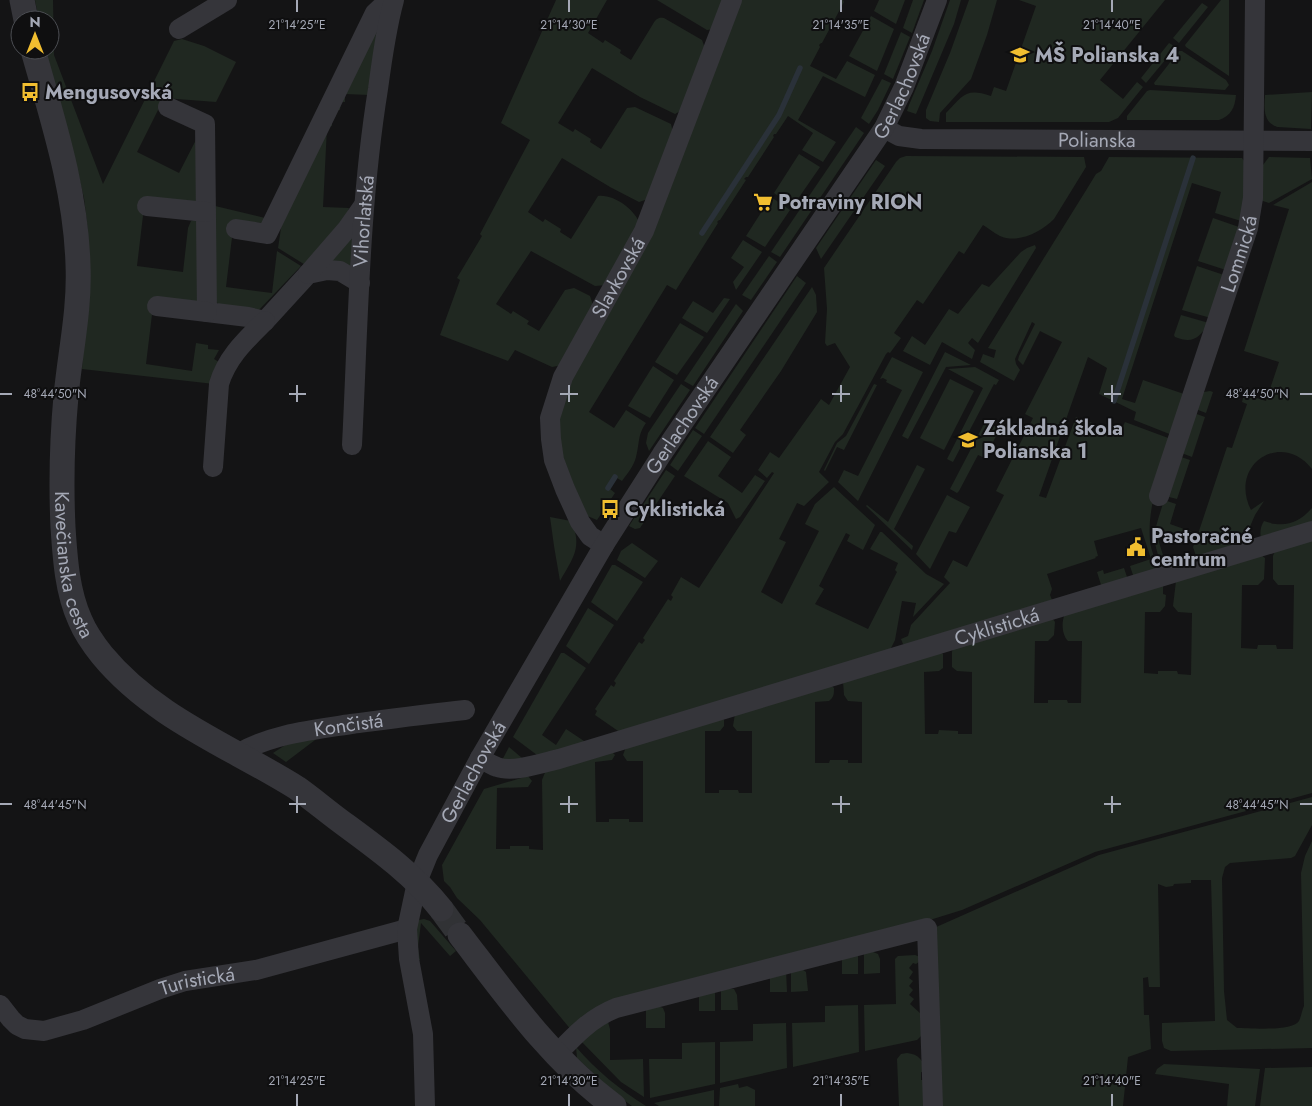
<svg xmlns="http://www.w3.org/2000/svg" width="1312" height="1106" font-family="Jost,sans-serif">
<rect width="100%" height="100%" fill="#141415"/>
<g fill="#202821">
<path d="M35 0H53L54 55 103 184 174 41 182 39 204 46 236 62 216 102 164 98 137 152 179 173 198 136 197 202 145 199 137 266 183 272 188 228 191 221 196 220 200 222 202 292 197 302 154 298 146 364 192 371 196 343 208 345V349L219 350 214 359 222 364 214 384 82 369 89 258 87 223 84 198 69 135 45 50H50V20H39Z"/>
<path d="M556 0H607L588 33 603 43 605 40 621 50 620 53 631 60 653 24C656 19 658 17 664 18L702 40 706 51 684 109 675 114 640 97 592 68 558 123 573 132 575 129 591 139 590 142 601 149 627 108 635 107 671 124 674 137 651 198 639 202 610 187 562 158 528 212 543 222 545 219 561 229 560 232 571 239 598 196C614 194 636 210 640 225L607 285 595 286 531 251 496 304 511 314 513 311 529 321 527 324 539 331 565 290 574 288 590 296 594 308 562 365 552 367 515 350 508 361 440 335 460 280 457 278 482 236 480 234 530 140 501 123Z"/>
<path d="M657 0H726L715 29 707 30Z"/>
<path d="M739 0H843L844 2 822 43H821L819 45 820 47 810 66 836 79 847 61 875 75 865 97 823 76 798 120 836 142 823 162 802 150 813 133 788 116 776 134H774L773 136 774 137 748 177H746L744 179 746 180 720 220H719L717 222 718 223 676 290 667 285 589 412 614 428 626 410 646 423C637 436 640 443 636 457 634 466 627 474 622 481L617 478 610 489 615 493 597 520 585 515 562 470 555 417Z"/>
<path d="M879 0H905L896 24 874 11Z"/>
<path d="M913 0H924L912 33 903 28Z"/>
<path d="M950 0H961L954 24 916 114 907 111 909 105 932 51Z"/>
<path d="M969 0H997L987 35 971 79 940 113 939 122 930 121 926 118V110L950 53Z"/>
<path d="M1019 0H1165L1100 80 1123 99 1137 82 1143 87 1118 118 1109 122H946V113C963 96 965 87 991 96L994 87 1006 91 1036 6Z"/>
<path d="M1221 0H1229V76L1186 47 1185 45Z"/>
<path d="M1202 3 1208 7 1179 43 1173 38Z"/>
<path d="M871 16 894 29 877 71 849 56Z"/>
<path d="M379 19 369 95 345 94V102H341L340 110H336L335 118H332V126L327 127 323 207 349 208C342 233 324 249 307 266L278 248 283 215 378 20Z"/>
<path d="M901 32 910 37 893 79 884 74Z"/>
<path d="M1169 43 1176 47 1146 83 1141 78Z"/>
<path d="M1179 51H1182L1226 80 1229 85 1225 90 1155 85 1154 83Z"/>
<path d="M882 79 891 83 878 110 869 124 861 118Z"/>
<path d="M1150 90 1236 95C1235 107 1231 116 1219 120H1127V116L1147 91Z"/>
<path d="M1312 92 1311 129 1278 127C1263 123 1264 108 1265 95Z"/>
<path d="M856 127 864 133 780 257 771 252Z"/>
<path d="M799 154 820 167 793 206 774 193Z"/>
<path d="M906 156 1084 157 1086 167 1054 219C1041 232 1018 244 1000 236 994 233 988 228 983 225L964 254 959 251 923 304 917 300 894 333 901 338 890 353 888 352 886 354 843 434 835 442 819 472 829 482 804 506 797 503 779 539 786 542 761 592 782 604 819 531 805 524 815 504 834 487 875 525 863 550 847 541 850 535 846 533 819 586 824 589 815 604 868 629 897 572 895 570 898 563 870 549 880 532H882L926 574 944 584 913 617 916 603 902 601 895 640 890 650 621 733 595 715 597 711 595 709 611 685 614 687 616 683 614 681 639 642 642 644 645 640 643 638 668 599 671 601 673 597 671 595 681 577 699 588 774 473 772 472 767 478 758 470 770 452 779 458 821 399 829 405 850 367 835 343 827 346 825 343 827 309 824 268 896 162 900 158Z"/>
<path d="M1109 157 1242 158 1248 166 1241 221 1215 213 1221 192 1192 183 1122 399 1135 403 1143 380 1184 394 1172 435 1134 420 1136 412 1099 394 1107 368 1088 357 1039 496 1046 498 1076 417 1120 433 1125 422 1171 439C1161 472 1147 506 1150 541 1151 551 1156 561 1160 570L1134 578 1130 566 1151 559 1141 528 1094 541 1098 556 1095 557 1096 558 1047 574 1052 589 1050 595 1052 600 907 645 903 644 901 639 908 636 911 625 950 583 944 577 953 560 967 567 1004 495 996 491 1033 418 1025 414 1062 342 1040 331 1023 365 1018 360 1019 356 1035 324 1032 322 1015 359 1016 364 1020 370 1014 381 980 362 983 354 994 358 996 350 988 348 1085 192 1096 174 1101 171Z"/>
<path d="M1269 157 1310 158 1312 179 1269 203 1260 200 1263 165Z"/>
<path d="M876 160 885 166 821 259 816 248Z"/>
<path d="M1312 182V469C1282 430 1228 464 1251 510L1264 501 1255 515 1242 545 1197 559 1193 547 1197 538C1178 532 1176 534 1158 539L1167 568 1163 569C1150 535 1154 534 1164 500L1176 504 1170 524 1198 534 1227 447 1232 448 1247 404 1242 402 1244 394 1266 401 1279 362 1244 351 1289 209 1273 205Z"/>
<path d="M771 197 790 210 765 247 746 236Z"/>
<path d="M211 205 265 218 262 223 234 221 226 287 272 293 277 251 301 266 257 312 220 305 216 302Z"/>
<path d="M1213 218 1239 227 1226 270 1198 261Z"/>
<path d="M353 233V272L321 264Z"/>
<path d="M743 240 762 252 736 290 733 282 744 267 731 258Z"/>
<path d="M1035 245 1036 248 978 343 972 338 968 343 975 350 972 359 942 342 930 365 903 351 912 336 925 345 949 309 958 314 982 284 989 287 1021 252 1027 248Z"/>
<path d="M769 256 777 262 751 300 742 295Z"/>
<path d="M1197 266 1224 275 1211 318 1182 310Z"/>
<path d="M797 276 806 283 704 434 695 428Z"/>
<path d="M812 287 816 295 817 312 781 371 740 430 746 435 733 453 710 437Z"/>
<path d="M724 298 730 299 707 333 682 318 693 301 713 313Z"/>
<path d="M736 304 743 311 693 386 684 381Z"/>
<path d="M1181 315 1209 323C1199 338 1193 344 1175 337L1174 335Z"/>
<path d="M680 323 704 337 677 375 655 362Z"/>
<path d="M945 352 971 365 946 367 908 439 902 436Z"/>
<path d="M892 357 923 372 858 501 838 482 844 470 858 476 902 390 886 382 887 380 883 378 880 379Z"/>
<path d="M653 366 674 380 650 418 628 406Z"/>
<path d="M975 367 999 380 996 385 994 384 953 462 947 459 983 388 948 369Z"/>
<path d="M950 379 974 391 944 450 920 438Z"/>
<path d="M681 384 690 390 649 451 646 443 648 433Z"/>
<path d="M874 384 877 385 844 450 837 447 825 471 824 470 837 443 846 436Z"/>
<path d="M1210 391 1213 392 1206 413 1193 408 1204 392Z"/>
<path d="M1191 412 1205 417 1192 457 1179 452Z"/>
<path d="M985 422 1000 428 985 458 978 455 959 491 957 493 950 489Z"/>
<path d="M693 430 702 436 678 471 670 465Z"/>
<path d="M708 441 731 457 718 476 742 493 755 475 765 481 740 517 736 519 728 503 684 476Z"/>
<path d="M1178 456 1190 460 1177 499 1165 496Z"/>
<path d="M917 465 925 469 894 529 913 546 912 550 866 506 867 505 888 522Z"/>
<path d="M666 470 675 476 640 528 635 529 629 526Z"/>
<path d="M947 495 970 507 956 533 949 531 930 569 916 554Z"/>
<path d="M1312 508V525L1261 540C1260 533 1260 527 1264 521 1283 528 1298 524 1312 508Z"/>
<path d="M550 517 571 521C583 547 573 558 560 581L554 546Z"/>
<path d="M1312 540V793L1095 852 962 910 572 1031 480 920 457 898 450 887 444 881 442 865 484 789 528 776 532 781 528 787 497 788 496 849H510V846H529V849L543 850 542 780 546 770 611 751 615 755 612 760 595 762 596 822H609V819H629V822H643V761H627L623 755 626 747 722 718 724 720V726L720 731H705V793H719V790H738L739 793H752V731H737L733 726 735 714 831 685 834 688C834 694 834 697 829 701L815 702V763H829L830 760H848V763H862V702L848 701 844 695 843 681 940 652 943 654V668L939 671 924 672 925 734H938L939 730 958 731V734H972V672L957 671 952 667V652L953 648 1052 618 1055 622 1054 635 1048 641H1035L1034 703H1048V700H1067L1068 703H1081L1082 641H1068C1062 635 1061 622 1065 614L1163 585V594L1166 595 1165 606 1160 612H1145L1144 673 1158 674V671H1177L1178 674 1191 675 1192 613 1178 612 1173 606 1176 581 1261 555 1265 558 1264 579 1258 585H1242L1241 648 1257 649 1258 645H1276L1277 649H1293L1294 585H1278L1273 579V556L1275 551Z"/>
<path d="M632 543 658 561 645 578 617 560 621 551Z"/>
<path d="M612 565H615L643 582 617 621 591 602Z"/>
<path d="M1124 568 1128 580 1102 588 1097 572 1103 570 1104 574Z"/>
<path d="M588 608 614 625 589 664 566 646Z"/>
<path d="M561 653H564L586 668 542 735 556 745 566 729 587 743 537 755 513 737Z"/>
<path d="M319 737 286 762 273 753 290 742Z"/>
<path d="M509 747 522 758 499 766Z"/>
<path d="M1312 797V825L1295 856 1291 858 1230 863 1225 867 1222 878 1224 991 1227 1020 1237 1028C1250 1028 1291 1032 1299 1021 1301 1017 1302 1010 1304 1006L1301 873 1305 856 1312 841V1048L1171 1051 1164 1048 1162 1041V1023L1215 1021 1211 880H1191V883L1174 884 1173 886 1166 887 1158 884 1160 987H1149L1148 977 1143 978 1144 1015H1149L1151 1049 1128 1057 1123 1106H937L934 928 1099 855Z"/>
<path d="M424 919 430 921 456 951 450 956 421 923 418 947 420 960 415 961V924L419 920Z"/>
<path d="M858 952V974H842V958Z"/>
<path d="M864 952H873L878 954 880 959V973L864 974Z"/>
<path d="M915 955 920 957V961L916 964 913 963 909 968 913 972 909 978 913 981 909 986 913 990 909 995 914 999 910 1004 921 1014 922 1035 917 1040 865 1051 864 1005 896 1004 895 959 898 956Z"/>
<path d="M791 969H802L806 972 808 991 791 992Z"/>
<path d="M786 970 787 992H770V976Z"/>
<path d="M715 988V1011H699V994Z"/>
<path d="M721 988 734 989 737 995 738 1010H721Z"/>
<path d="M858 1005 859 1052 793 1067 792 1023 825 1022V1006Z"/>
<path d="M646 1006H658L663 1008 665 1013V1028H646Z"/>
<path d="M608 1022 610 1029V1060L643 1059 644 1097 621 1082 579 1039Z"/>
<path d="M786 1023 787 1068 720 1083V1042L753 1041V1024Z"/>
<path d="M715 1042V1084L650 1098 649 1059H682V1043Z"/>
<path d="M576 1047C596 1070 620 1090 646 1106H632L617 1095 577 1058Z"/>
<path d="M907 1053C919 1054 923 1061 927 1072H921V1080H927L928 1106H899L897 1059 901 1054Z"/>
<path d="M1164 1064 1260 1069 1255 1106H1227L1229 1084 1155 1074 1157 1069Z"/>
<path d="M1312 1067V1106H1260L1265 1068Z"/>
<path d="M738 1084 739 1088 747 1086 755 1090V1106H719L720 1088Z"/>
<path d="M714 1090V1106H659L654 1103Z"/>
</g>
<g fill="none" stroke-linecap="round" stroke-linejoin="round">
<g stroke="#2a3139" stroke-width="5.5">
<path d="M702 233 779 115 800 68"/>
<path d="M1114 401 1193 158"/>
<path d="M608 488 615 477"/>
</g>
<path stroke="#313235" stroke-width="25" stroke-dasharray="25 12" stroke-linecap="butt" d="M441 909 460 935"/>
<g stroke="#35353a" stroke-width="20">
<path d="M179 29 227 0"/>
<path d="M168 107 205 124 207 312 248 317 265 321 308 274 327 270 340 271 360 283"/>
<path id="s1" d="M884 128 899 136 921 139 1312 141"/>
<path d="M147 206 206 212"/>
<path d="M236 229 267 234 375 13 389 0"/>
<path d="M308 274 347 229 364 205"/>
<path d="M157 306 207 312"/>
<path id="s2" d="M352 445C358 327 359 207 378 89 382 59 386 29 394 0"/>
<path d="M213 467 219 384C227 357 246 340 265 321"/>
<path id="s3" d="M1159 496 1248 228 1253 198 1255 0"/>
<path id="s4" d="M604 545 590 536 580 522 565 489 554 460 551 439 550 418 563 377 644 231 732 0"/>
<path id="s5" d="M237 754C271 734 312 730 351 724 389 719 426 714 465 710"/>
<path id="s6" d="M480 758C485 761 491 765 497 767 513 773 542 763 559 759L1312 531"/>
<path id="s7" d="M0 1005 11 1019 17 1025 25 1029 44 1031 83 1020 160 989 185 981 256 970 407 929"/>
<path d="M557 1054C575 1035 591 1018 616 1008L927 928 933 1106"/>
<path id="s8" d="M425 1106 423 1034 409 959 407 929 417 882 428 855 480 758 604 545 662 454 884 128 904 87 937 0"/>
</g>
<g stroke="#35353a" stroke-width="25">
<path d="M22 0 26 20"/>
<path id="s9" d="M33 50C53 121 76 191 78 265 80 309 70 353 66 396 62 440 61 484 63 527 65 558 67 591 80 620 85 632 94 645 102 655 154 718 230 746 297 788 314 800 330 814 347 826 381 851 415 876 441 909"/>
<path d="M460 935C506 995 552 1061 614 1106"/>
</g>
</g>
<path fill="none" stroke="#a5a9b6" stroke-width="2" d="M297 0V12M569 0V12M841 0V12M1112 0V12M297 385V402M569 385V402M841 385V402M1112 385V402M0 394H12M289 394H306M560 394H578M832 394H850M1104 394H1121M1300 394H1312M297 796V813M569 796V813M841 796V813M1112 796V813M0 804H12M289 804H306M560 804H578M832 804H850M1104 804H1121M1300 804H1312M297 1094V1106M569 1094V1106M841 1094V1106M1112 1094V1106"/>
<defs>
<g id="school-bare" transform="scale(1.5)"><path d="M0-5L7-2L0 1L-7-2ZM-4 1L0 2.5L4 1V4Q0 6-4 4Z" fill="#f1be30" stroke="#0f0f10" stroke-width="2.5" paint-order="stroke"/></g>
<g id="bus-bare" transform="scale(1.5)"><path d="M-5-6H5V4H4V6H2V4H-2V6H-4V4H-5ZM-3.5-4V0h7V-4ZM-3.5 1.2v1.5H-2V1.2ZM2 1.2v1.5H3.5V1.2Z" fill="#f1be30" stroke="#0f0f10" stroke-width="2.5" paint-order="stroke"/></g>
<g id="supermarket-bare" transform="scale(1.5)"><path d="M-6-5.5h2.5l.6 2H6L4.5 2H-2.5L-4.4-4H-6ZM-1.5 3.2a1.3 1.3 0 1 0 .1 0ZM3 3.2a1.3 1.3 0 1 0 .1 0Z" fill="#f1be30" stroke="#0f0f10" stroke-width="2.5" paint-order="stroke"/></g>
<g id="civic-bare" transform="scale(1.5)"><path d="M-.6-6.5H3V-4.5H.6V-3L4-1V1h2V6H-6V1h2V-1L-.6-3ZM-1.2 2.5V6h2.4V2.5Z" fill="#f1be30" stroke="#0f0f10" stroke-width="2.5" paint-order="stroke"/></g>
</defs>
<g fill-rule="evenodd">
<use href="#school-bare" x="1020" y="55"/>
<use href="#bus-bare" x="30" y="92"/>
<use href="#supermarket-bare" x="763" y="202"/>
<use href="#school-bare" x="968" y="440"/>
<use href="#bus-bare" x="610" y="509"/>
<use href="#civic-bare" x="1136" y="547"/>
</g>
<g text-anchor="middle" stroke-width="4" stroke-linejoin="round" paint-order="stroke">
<g font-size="20" font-weight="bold" fill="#a5a9b6" stroke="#0f0f10" text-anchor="start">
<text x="1035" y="62">MŠ Polianska 4</text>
<text x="45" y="99">Mengusovská</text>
<text x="778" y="209">Potraviny RION</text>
<text x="983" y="435">Základná škola<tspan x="983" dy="23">Polianska 1</tspan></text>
<text x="625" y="516">Cyklistická</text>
<text x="1151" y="543">Pastoračné<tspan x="1151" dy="23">centrum</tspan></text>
</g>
<g font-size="20" fill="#a5a9b6" stroke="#0f0f10">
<text dy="7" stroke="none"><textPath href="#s8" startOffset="1160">Gerlachovská</textPath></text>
<text dy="7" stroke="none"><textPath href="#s1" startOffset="215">Polianska</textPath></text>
<text dy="7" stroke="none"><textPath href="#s2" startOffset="224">Vihorlatská</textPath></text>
<text dy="7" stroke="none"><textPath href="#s3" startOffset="255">Lomnická</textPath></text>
<text dy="7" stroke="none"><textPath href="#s4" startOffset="300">Slavkovská</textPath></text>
<text dy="7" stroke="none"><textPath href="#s8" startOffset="755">Gerlachovská</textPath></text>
<text dy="7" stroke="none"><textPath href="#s9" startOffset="522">Kavečianska cesta</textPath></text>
<text dy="7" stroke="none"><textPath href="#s6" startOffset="540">Cyklistická</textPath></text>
<text dy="7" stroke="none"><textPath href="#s5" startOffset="116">Končistá</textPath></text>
<text dy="7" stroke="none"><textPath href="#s8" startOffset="350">Gerlachovská</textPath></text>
<text dy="7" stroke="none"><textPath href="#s7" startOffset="216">Turistická</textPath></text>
</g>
</g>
<g font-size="12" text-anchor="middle" fill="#a5a9b6" stroke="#0f0f10" stroke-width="4" stroke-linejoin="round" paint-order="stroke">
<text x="297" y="29">21°14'25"E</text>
<text x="569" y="29">21°14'30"E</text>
<text x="841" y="29">21°14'35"E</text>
<text x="1112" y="29">21°14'40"E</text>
<text x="55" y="398">48°44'50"N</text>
<text x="1257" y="398">48°44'50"N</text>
<text x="55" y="809">48°44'45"N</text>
<text x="1257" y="809">48°44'45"N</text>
<text x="297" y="1085">21°14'25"E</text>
<text x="569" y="1085">21°14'30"E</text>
<text x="841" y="1085">21°14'35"E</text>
<text x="1112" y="1085">21°14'40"E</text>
</g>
<g transform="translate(35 35)"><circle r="24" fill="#0f0f10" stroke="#4b4d52"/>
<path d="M0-4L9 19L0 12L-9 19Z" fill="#f1be30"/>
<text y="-8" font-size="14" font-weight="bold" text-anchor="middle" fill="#a5a9b6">N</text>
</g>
</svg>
